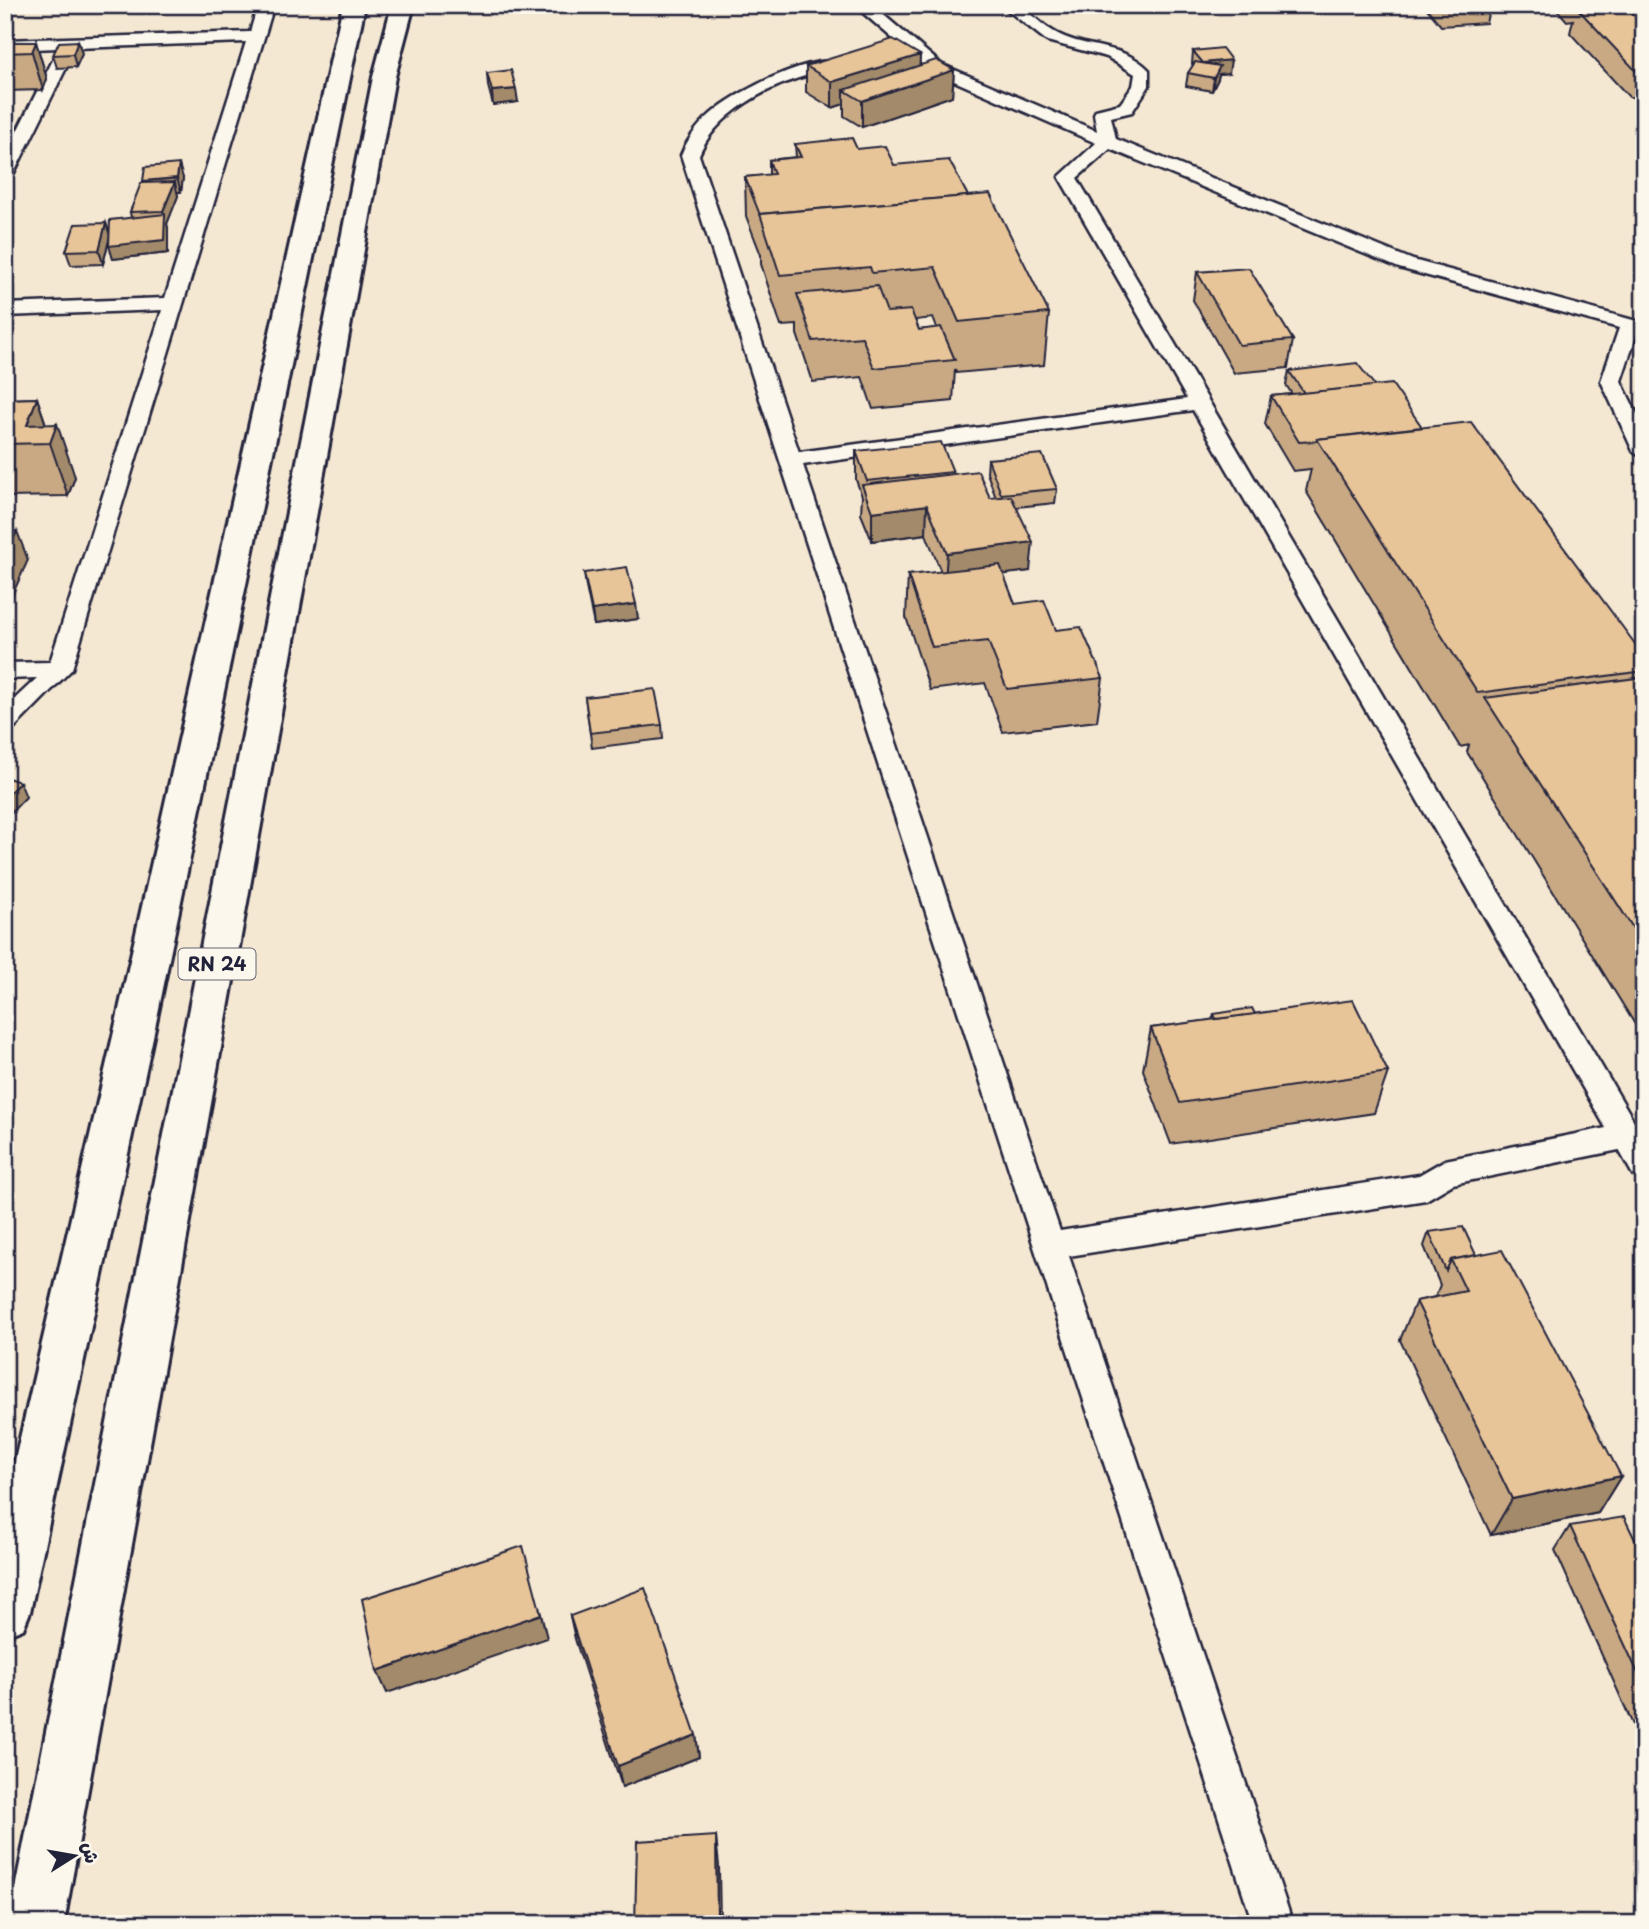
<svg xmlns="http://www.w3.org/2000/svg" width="1649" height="1929" font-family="'Playpen Sans','Playpen Sans Arabic',sans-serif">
<rect width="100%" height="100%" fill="#f5e8d3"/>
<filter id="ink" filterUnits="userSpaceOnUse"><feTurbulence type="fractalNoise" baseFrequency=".0143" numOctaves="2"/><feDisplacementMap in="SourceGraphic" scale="14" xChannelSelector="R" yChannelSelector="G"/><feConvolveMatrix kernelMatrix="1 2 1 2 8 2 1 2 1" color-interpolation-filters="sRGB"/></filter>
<g filter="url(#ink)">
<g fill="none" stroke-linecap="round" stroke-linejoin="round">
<g stroke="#22223b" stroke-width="5">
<g id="service">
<path d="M258 5H274L72 669 14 728 5 730V708L37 678 5 679V663L50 662 162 310 5 316V304L165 298 246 42 76 48 14 173 5 178V155L59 48 5 50V40L250 32Z"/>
<path d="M854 5H872L941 64 1097 131 1094 114 1096 110 1120 104 1133 86 1135 74 1107 57 1047 41 1001 5C1030 5 1034 22 1058 34 1089 50 1123 43 1149 70V86L1132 112 1111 117 1116 139 1413 260 1644 323V335L1637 333 1621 381 1644 428V457L1633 451 1601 381 1619 328 1399 268 1110 149 1077 178 1644 1138V1178L1633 1175 1619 1150 1453 1184 1426 1200 1069 1256 1293 1924H1253L681 155C689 136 700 122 717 109 738 92 826 44 849 68 840 77 825 70 812 74 770 85 716 113 699 155L799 452 1187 399 1059 177 1096 143 929 70ZM1193 410 1606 1128 1445 1160 1419 1175 1060 1231 803 465Z"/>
<path d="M1627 5H1644V20L1638 18Z"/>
</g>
</g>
<g stroke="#22223b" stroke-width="6">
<g id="trunk">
<path d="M343 5H365L156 1023 30 1612 23 1629 5 1636V1503L116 1023Z"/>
<path d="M392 5H414L395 77 64 1924H8L373 77Z"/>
</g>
</g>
<use href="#service" fill="#fbf7ec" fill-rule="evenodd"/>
<use href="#trunk" fill="#fbf7ec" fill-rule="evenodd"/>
</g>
<g fill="#c8a984" stroke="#22223b" stroke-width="2" fill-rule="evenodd">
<path d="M1069 5H1113L1071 8Z"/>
<path d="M1424 5H1490L1486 23 1441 26Z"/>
<path d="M1553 5H1618L1644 25V115L1636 107 1639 97H1629L1570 33 1573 20 1567 21Z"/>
<path d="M78 41 82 54 76 67 57 68 53 55Z"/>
<path d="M5 42H36L47 79 43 90 5 91Z"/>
<path d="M1193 51 1229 73 1219 74 1218 79 1212 91 1186 86 1188 73 1193 66 1192 64Z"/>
<path d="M920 55 919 66 954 70 952 96 862 127 844 116V104L832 108 806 92V66Z"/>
<path d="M487 73 518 102 493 105 488 86Z"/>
<path d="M795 144 857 149 968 196 1049 313 1044 365 956 373 955 369 953 401 873 409 862 377 813 382 797 334V325L781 326 761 264V255L746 216 745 177 769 175V160L796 157ZM933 318 937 328 919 330 915 320Z"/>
<path d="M183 178 181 192H177L178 196 167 224 168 228V253L113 259 109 240 103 264 71 265 66 251 106 223 110 234 131 218 130 212 143 183V181Z"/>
<path d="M1197 272 1293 340 1288 368 1234 373 1193 300Z"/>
<path d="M1289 371 1375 386 1422 427 1644 656V1039L1467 752 1469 745 1460 747 1306 491 1311 469 1293 471 1265 424 1271 396 1292 394 1286 385Z"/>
<path d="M37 398 46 424 75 477 68 496 5 497V399Z"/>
<path d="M856 451 953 472V474L990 498H996L987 473 988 459 1057 489 1055 503 1017 507 1030 571 1003 574 1015 604 1056 630 1103 678 1097 721 1003 732 985 683 930 690 906 617 908 575 941 572 926 534 872 541 861 514 862 496 856 480Z"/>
<path d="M584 573 638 619 594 625 586 587Z"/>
<path d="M585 697 662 725 663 739 592 748Z"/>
<path d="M1214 1014H1255L1388 1072 1374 1113 1171 1144 1143 1070 1151 1028 1212 1020Z"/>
<path d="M1429 1232 1476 1255 1621 1476 1598 1513 1491 1535 1400 1340 1416 1301 1435 1297 1440 1285 1424 1246Z"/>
<path d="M1570 1526 1644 1558V1733L1637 1734 1555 1550Z"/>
<path d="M570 1616 696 1735 699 1757 622 1787 575 1639Z"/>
</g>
<g fill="#a28a6b" stroke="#22223b" stroke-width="2">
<path d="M78 41 82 54 76 67 73 54Z"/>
<path d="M36 42 47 79 43 90 32 52Z"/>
<path d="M920 55 919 80 844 90V104L832 108V82Z"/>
<path d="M1231 60 1229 73 1219 74 1218 79 1212 91 1214 78 1203 63Z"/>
<path d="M954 70 952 96 862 127V101Z"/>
<path d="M516 89 518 102 493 105 492 91Z"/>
<path d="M179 164 183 178 181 192 177 178Z"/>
<path d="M175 182 178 196 167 224 168 228V253L113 259 109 246 165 217 163 211Z"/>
<path d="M106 223 110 236 103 264 99 250Z"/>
<path d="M37 398 51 440 57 424 75 477 68 496 50 443 27 425Z"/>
<path d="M927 505 926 534 872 541V512Z"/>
<path d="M17 531 28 560 5 611V557Z"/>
<path d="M1033 542 1030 571 945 582 947 553Z"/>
<path d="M636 604 638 619 594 625 592 610Z"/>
<path d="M20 782 26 797 5 819V797Z"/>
<path d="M1621 1476 1598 1513 1491 1535 1512 1499Z"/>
<path d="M541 1614 547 1638 387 1693 377 1671Z"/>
<path d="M696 1735 699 1757 622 1787 618 1766Z"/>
<path d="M716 1836 719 1866 720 1924H717Z"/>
</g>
<g fill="#e8c599" stroke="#22223b" stroke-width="2">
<path d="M1624 5 1644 25V71L1637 72 1577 8Z"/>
<path d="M893 39 920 55 832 82 806 66Z"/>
<path d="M78 41 73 54 53 55 59 42Z"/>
<path d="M5 42H36L32 52 5 53Z"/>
<path d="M1222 48 1231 60 1203 63 1193 51Z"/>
<path d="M936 60 954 70 862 101 844 90Z"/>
<path d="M1195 62 1220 66 1214 78 1188 73Z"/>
<path d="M511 70 516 89 492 91 487 73Z"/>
<path d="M852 138 857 149 885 146 894 165 949 160 968 196 760 214V215L745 177 774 174 769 160 801 157 795 144Z"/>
<path d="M179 164 177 178 143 181 145 167Z"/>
<path d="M175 182 163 211 130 212 141 183Z"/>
<path d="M990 194 1049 313 959 322 935 267 872 273 870 267 780 275 760 214Z"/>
<path d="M165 214 164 240 109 246 110 220Z"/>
<path d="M106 223 99 250 66 251 75 224Z"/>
<path d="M1249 268 1293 340 1239 345 1197 272Z"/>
<path d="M877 286 887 312 911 310 919 330 941 327 955 360 874 368 862 337 813 341 797 294Z"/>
<path d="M1357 363 1375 386 1304 393 1289 371Z"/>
<path d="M1392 384 1422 427 1317 439V441L1299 442 1271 396Z"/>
<path d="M37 398 27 425 57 424 50 443 5 444V399Z"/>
<path d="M1471 422 1644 656V671L1478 693 1317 439Z"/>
<path d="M941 442 953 472 867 481 856 451Z"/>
<path d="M1042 454 1057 489 1001 494 988 459Z"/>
<path d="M978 471 990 498 1011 496 1033 542 947 553 927 505 872 512 862 485Z"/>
<path d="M5 531H17L5 557Z"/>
<path d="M1000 565 1015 604 1044 600 1056 630 1081 627 1103 678 1007 689 988 641 932 647 908 575Z"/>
<path d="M627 567 636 604 592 610 584 573Z"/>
<path d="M1644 677V945L1485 698Z"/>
<path d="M655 689 662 725 590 733 585 697Z"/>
<path d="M5 777 20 782 5 797Z"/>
<path d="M1353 1000 1388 1072 1180 1103 1151 1028Z"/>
<path d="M1252 1008 1255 1014 1216 1019 1214 1014Z"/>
<path d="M1463 1227 1476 1255 1451 1260 1446 1271 1429 1232Z"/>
<path d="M1502 1250 1621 1476 1512 1499 1416 1301 1466 1291 1451 1260Z"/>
<path d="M1624 1517 1644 1558V1686L1570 1526Z"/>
<path d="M523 1546 541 1614 377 1671 362 1599Z"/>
<path d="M645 1588 696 1735 618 1766 570 1616Z"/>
<path d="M716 1836 717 1924H635L637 1841Z"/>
</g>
</g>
<g text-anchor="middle" stroke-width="5" stroke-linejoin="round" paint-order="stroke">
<rect fill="#fbf7ec" stroke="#636270" stroke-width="2" x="178.5" y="948.5" width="77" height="31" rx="5"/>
<g font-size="19" font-weight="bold" fill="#22223b">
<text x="217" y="971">RN 24</text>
</g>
</g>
<rect width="1649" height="1929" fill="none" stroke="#fbf7ec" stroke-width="28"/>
<rect x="14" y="14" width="1621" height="1901" fill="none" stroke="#22223b" stroke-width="2.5" filter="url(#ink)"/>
<g transform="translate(74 1856) rotate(79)" stroke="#fbf7ec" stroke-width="5" paint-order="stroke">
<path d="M0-5L12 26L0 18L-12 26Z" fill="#22223b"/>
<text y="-10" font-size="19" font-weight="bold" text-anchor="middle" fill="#22223b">ش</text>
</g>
</svg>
